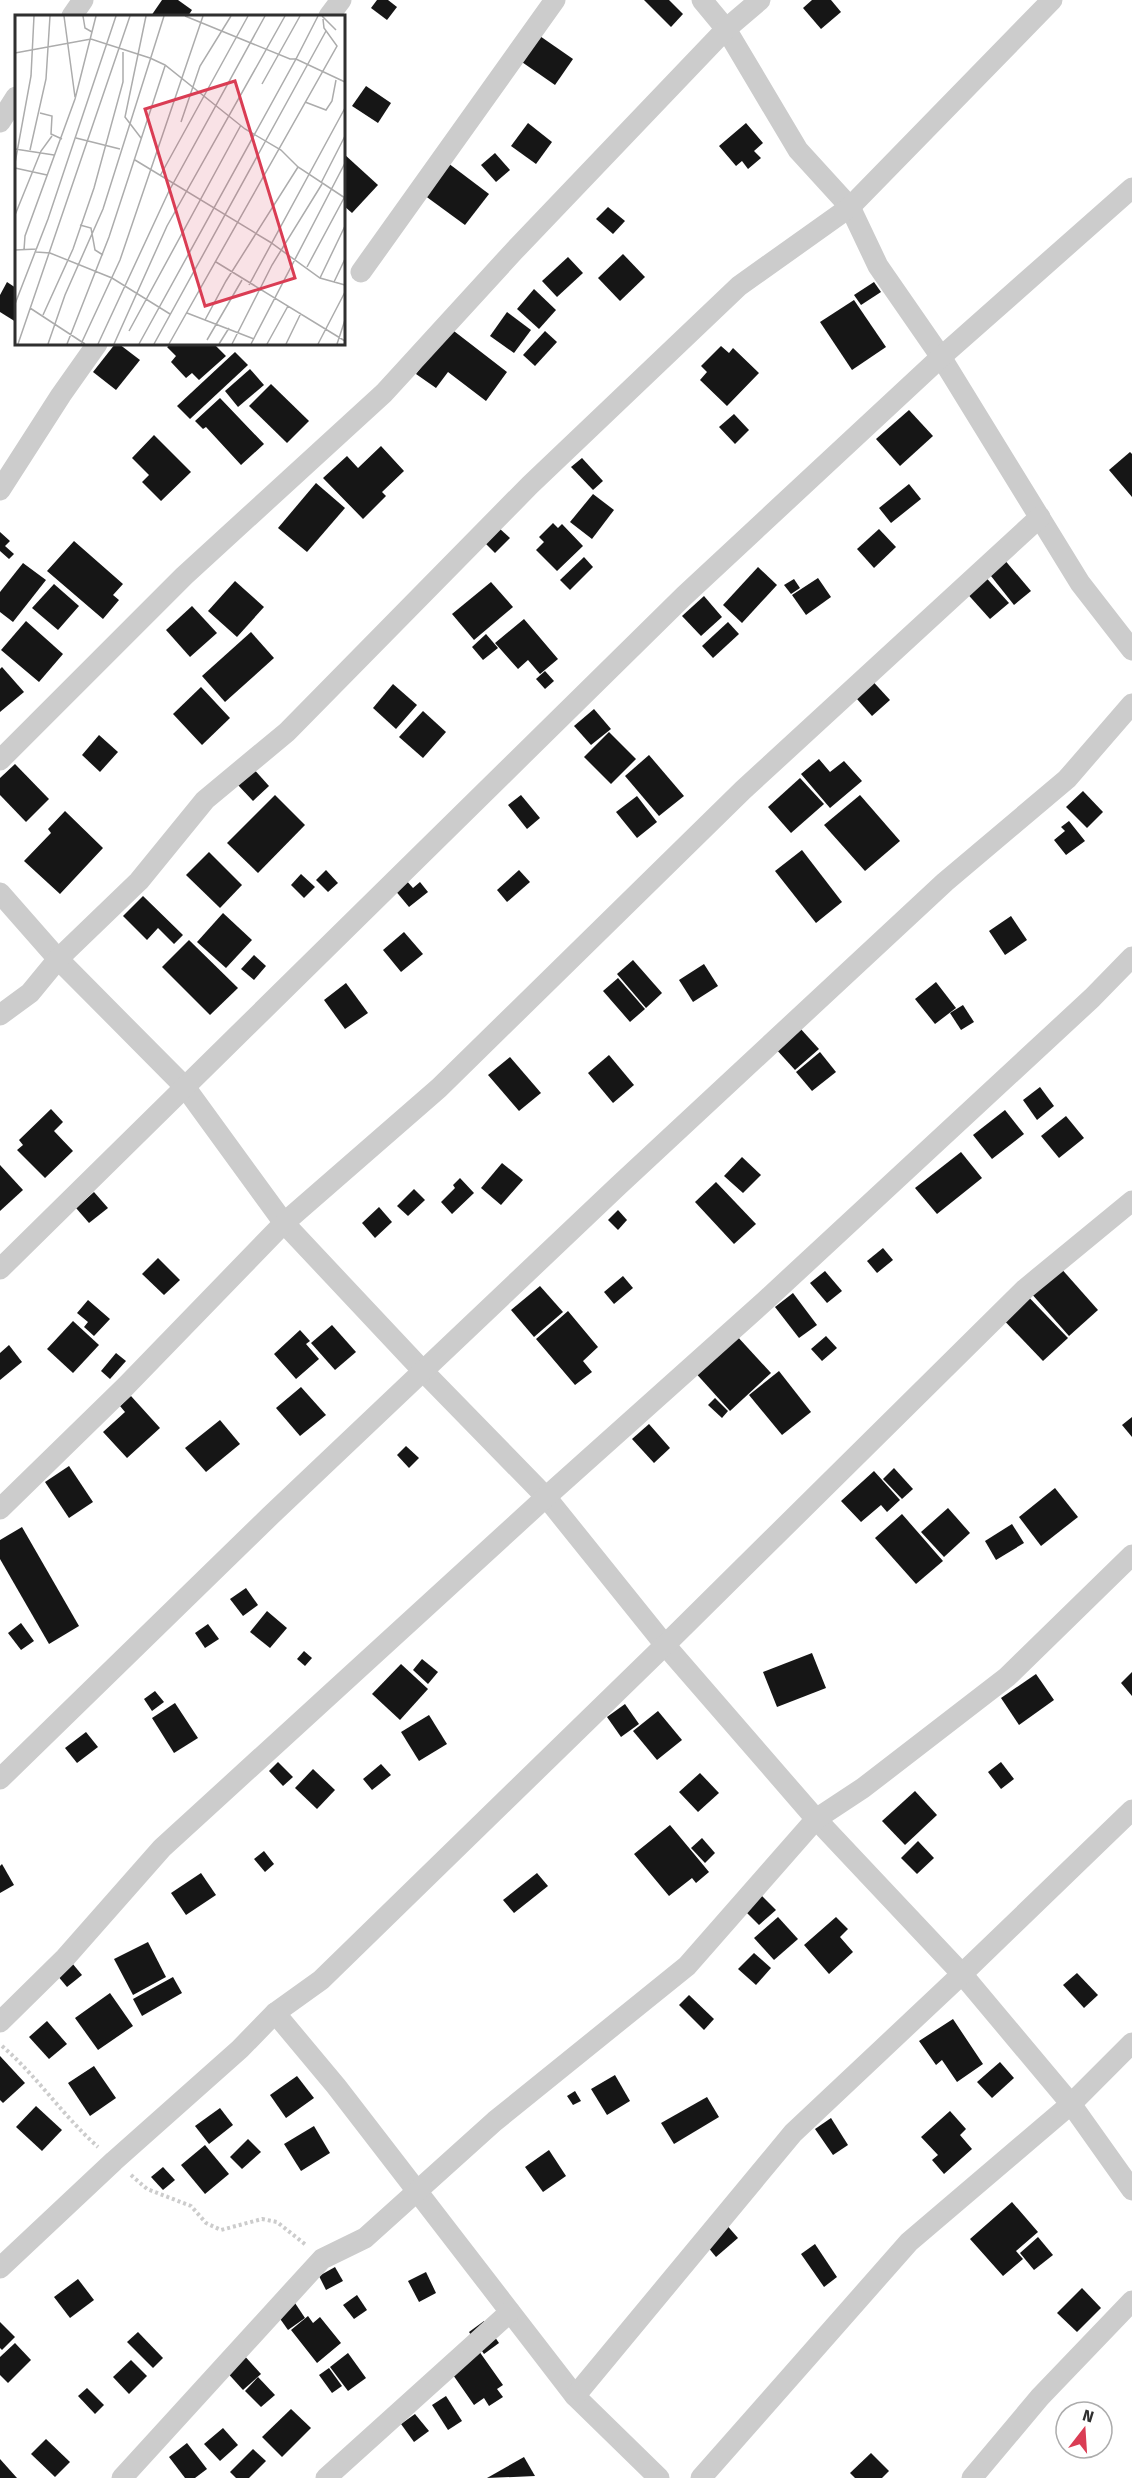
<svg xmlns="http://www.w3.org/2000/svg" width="1132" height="2478" font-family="'Fira Sans',sans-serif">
<rect width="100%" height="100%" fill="#fff"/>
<g fill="#161616">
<path d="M162 0H178L192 10 188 16H151Z"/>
<path d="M377 0H388L397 7 387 20 371 8Z"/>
<path d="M644 0H669L683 14 671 27Z"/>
<path d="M812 0H831L841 12 821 29 803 8Z"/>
<path d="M537 34 573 59 555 85 519 60Z"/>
<path d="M366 86 391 103 378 123 352 106Z"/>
<path d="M528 123 552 142 536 164 511 146Z"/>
<path d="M746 123 763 143 754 151 761 158 748 169 742 161 736 166 719 146Z"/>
<path d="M495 153 510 170 496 182 481 165Z"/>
<path d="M344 154 378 185 352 213 344 206Z"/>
<path d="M448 163 489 194 465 225 424 195Z"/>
<path d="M608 207 625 221 613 234 596 219Z"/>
<path d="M623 254 645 277 620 301 598 278Z"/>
<path d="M568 257 583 273 557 297 542 281Z"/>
<path d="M7 282 16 288V322L0 312V295Z"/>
<path d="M874 282 881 292 861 305 854 295Z"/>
<path d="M534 289 556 310 539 329 517 309Z"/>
<path d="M854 300 886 347 852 370 820 322Z"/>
<path d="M507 312 531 330 514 353 490 336Z"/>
<path d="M450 328 507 372 486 401 448 372 436 388 416 374Z"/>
<path d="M545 331 557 342 535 366 523 355Z"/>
<path d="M115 344H119L140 360 116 390 93 372Z"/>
<path d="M171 344H214L226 356 199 380 192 373 186 378 171 362 176 356 167 347Z"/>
<path d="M721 346 729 353 733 348 759 373 727 406 700 380 707 372 701 366Z"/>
<path d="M235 352 248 365 190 419 177 406Z"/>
<path d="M250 369 264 385 238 407 225 391Z"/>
<path d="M271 384 309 421 287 443 249 406Z"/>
<path d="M220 398 264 444 241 465 206 427 203 429 195 421Z"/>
<path d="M909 410 933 436 900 466 876 439Z"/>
<path d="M734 414 749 430 735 444 719 427Z"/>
<path d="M154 435 191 472 161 501 142 482 149 475 132 458Z"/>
<path d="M381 446 404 471 382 492 386 496 363 519 323 478 347 456 358 468Z"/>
<path d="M1130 452 1132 454V497L1109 470Z"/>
<path d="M582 458 603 481 593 490 571 467Z"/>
<path d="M316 483 345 508 307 552 278 528Z"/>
<path d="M909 484 921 499 891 523 879 508Z"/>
<path d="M593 494 614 510 592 539 570 522Z"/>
<path d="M553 523 558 528 562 524 583 546 557 571 536 550 544 542 539 537Z"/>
<path d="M499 528 510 538 495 553 484 542Z"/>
<path d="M879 529 896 547 874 568 857 549Z"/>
<path d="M0 532 10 541 5 546 14 554 9 559 0 551Z"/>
<path d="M74 541 123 584 113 595 119 600 103 619 47 571Z"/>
<path d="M584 557 593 567 570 590 560 580Z"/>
<path d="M1003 558 1031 591 1014 605 987 571Z"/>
<path d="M23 563 46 580 13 622 0 612V592Z"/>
<path d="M758 567 777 585 742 623 723 605Z"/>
<path d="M981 572 1009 603 990 619 963 589Z"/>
<path d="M818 578 831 597 806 615 792 595Z"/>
<path d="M794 579 800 588 791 594 784 585Z"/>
<path d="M235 581 264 607 237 637 208 611Z"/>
<path d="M491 582 513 607 474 640 452 614Z"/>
<path d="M54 584 79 606 58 630 32 608Z"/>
<path d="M704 596 722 617 701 636 682 616Z"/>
<path d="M192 606 217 633 190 657 166 630Z"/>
<path d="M524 619 558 659 540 674 528 660 518 669 495 643Z"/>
<path d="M26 621 63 654 39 682 1 650Z"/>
<path d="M728 622 739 634 713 658 702 646Z"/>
<path d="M251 632 274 658 225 702 202 676Z"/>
<path d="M486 634 498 648 483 660 472 647Z"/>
<path d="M2 667 24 692 0 712V669Z"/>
<path d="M545 671 554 681 545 689 536 679Z"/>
<path d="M867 675 890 700 872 716 849 690Z"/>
<path d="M393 684 417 705 396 729 373 708Z"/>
<path d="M201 687 230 718 202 745 173 714Z"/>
<path d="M594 709 611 729 591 745 574 726Z"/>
<path d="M423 711 446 732 423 758 399 737Z"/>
<path d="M609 732 636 759 611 784 584 757Z"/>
<path d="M99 735 118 752 100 772 82 755Z"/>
<path d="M649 755 684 796 659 816 625 776Z"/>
<path d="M819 759 830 772 844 761 862 781 830 808 801 774Z"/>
<path d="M15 764 49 799 26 822 0 795V778Z"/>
<path d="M253 768 269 786 253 801 237 784Z"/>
<path d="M800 778 824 804 791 833 768 807Z"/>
<path d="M1083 791 1103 812 1087 828 1066 807Z"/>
<path d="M275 795 305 825 258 873 227 843Z"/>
<path d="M521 795 540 818 527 829 508 805Z"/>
<path d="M860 795 900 841 865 871 824 825Z"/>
<path d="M637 796 657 822 637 838 616 812Z"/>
<path d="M65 811 103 848 60 894 24 861 51 833 48 829Z"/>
<path d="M1069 821 1085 841 1066 855 1054 840 1065 831 1061 827Z"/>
<path d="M802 850 842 902 816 923 775 871Z"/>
<path d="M209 852 242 885 220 908 186 875Z"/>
<path d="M326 870 338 883 328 892 316 880Z"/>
<path d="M519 870 530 882 507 902 497 890Z"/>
<path d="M301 874 315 887 304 898 291 885Z"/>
<path d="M405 879 413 888 420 882 428 892 409 907 394 889Z"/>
<path d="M143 896 183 935 174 944 158 928 147 940 123 916Z"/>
<path d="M223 913 252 940 226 968 197 942Z"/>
<path d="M1011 916 1027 940 1005 955 989 931Z"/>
<path d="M404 932 423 954 401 972 383 950Z"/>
<path d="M189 940 238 988 210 1015 162 967Z"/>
<path d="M254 955 266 966 254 980 241 969Z"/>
<path d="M633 960 662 993 646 1008 617 974Z"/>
<path d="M704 964 718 986 693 1002 679 980Z"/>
<path d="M618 978 645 1009 630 1022 603 991Z"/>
<path d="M936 982 956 1008 935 1024 915 999Z"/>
<path d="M346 983 368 1013 345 1029 324 1000Z"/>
<path d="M963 1005 974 1022 961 1030 950 1013Z"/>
<path d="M789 1016 819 1049 795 1070 765 1037Z"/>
<path d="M820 1052 836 1072 812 1091 796 1072Z"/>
<path d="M609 1055 634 1085 613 1103 588 1073Z"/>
<path d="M510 1057 541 1093 519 1111 488 1075Z"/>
<path d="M1040 1087 1054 1106 1037 1120 1023 1100Z"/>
<path d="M51 1109 63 1122 54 1131 73 1151 45 1178 17 1150 23 1145 19 1140Z"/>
<path d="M1005 1110 1024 1134 992 1159 973 1135Z"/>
<path d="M1066 1116 1084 1138 1059 1158 1041 1136Z"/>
<path d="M961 1152 982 1178 937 1214 915 1188Z"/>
<path d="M742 1157 761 1175 743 1193 724 1176Z"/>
<path d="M502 1163 523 1180 501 1205 481 1188Z"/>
<path d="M0 1165 23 1190 0 1211Z"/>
<path d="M460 1178 474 1193 452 1214 441 1202 455 1188 453 1185Z"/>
<path d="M716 1182 756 1224 734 1244 695 1202Z"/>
<path d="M414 1189 425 1200 408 1216 397 1206Z"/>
<path d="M94 1192 108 1208 89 1223 76 1208Z"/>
<path d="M379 1207 392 1222 375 1238 362 1223Z"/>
<path d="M618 1210 627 1220 618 1230 608 1220Z"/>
<path d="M883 1248 893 1260 877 1273 867 1261Z"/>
<path d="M158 1258 180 1280 164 1295 142 1274Z"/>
<path d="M1059 1266 1098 1310 1069 1336 1030 1292Z"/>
<path d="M825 1271 842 1291 827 1303 810 1283Z"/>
<path d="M623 1276 633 1288 614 1304 604 1292Z"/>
<path d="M540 1286 563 1312 534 1337 511 1310Z"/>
<path d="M1020 1288 1068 1338 1043 1361 996 1312Z"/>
<path d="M793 1293 817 1325 799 1338 775 1307Z"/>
<path d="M88 1300 110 1319 94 1336 84 1327 88 1322 77 1313Z"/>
<path d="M568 1311 598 1347 583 1361 592 1372 575 1385 536 1339Z"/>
<path d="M73 1321 99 1345 73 1373 47 1349Z"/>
<path d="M332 1325 356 1352 335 1370 311 1343Z"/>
<path d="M300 1330 310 1341 306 1344 319 1359 296 1379 274 1354Z"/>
<path d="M736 1335 771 1373 730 1411 692 1369Z"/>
<path d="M826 1336 837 1348 822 1361 811 1349Z"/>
<path d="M9 1345 22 1362 0 1380V1353Z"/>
<path d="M116 1353 126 1361 110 1379 101 1371Z"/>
<path d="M779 1371 811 1412 782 1435 749 1395Z"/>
<path d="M301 1387 326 1415 300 1436 276 1408Z"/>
<path d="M131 1396 160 1428 127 1458 103 1432 125 1412 120 1406Z"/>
<path d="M715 1398 728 1411 722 1418 708 1405Z"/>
<path d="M1132 1417V1437L1122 1425Z"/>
<path d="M220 1420 240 1444 206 1472 185 1448Z"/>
<path d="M649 1424 670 1448 654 1463 632 1439Z"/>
<path d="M406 1446 419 1458 409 1468 397 1455Z"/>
<path d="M69 1466 93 1502 69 1518 45 1482Z"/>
<path d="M894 1468 913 1489 902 1499 883 1479Z"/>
<path d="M874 1471 900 1500 887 1512 881 1505 861 1522 841 1501Z"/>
<path d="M1055 1488 1078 1517 1041 1546 1019 1517Z"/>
<path d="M948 1508 970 1533 944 1557 921 1532Z"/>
<path d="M902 1514 943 1561 916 1584 875 1538Z"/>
<path d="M1012 1524 1024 1543 996 1560 985 1541Z"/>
<path d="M22 1527 79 1626 49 1644 0 1559V1540Z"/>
<path d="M246 1588 258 1605 243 1616 230 1599Z"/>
<path d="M267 1611 287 1628 270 1648 250 1632Z"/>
<path d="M21 1623 34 1641 21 1650 8 1633Z"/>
<path d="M208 1624 219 1639 205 1648 195 1633Z"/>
<path d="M304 1651 312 1658 305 1666 297 1659Z"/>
<path d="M812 1653 826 1688 777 1707 763 1672Z"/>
<path d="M422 1659 438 1672 428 1684 413 1670Z"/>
<path d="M401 1664 428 1689 400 1720 372 1694Z"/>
<path d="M1132 1672V1696L1121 1683Z"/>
<path d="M1036 1674 1054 1700 1019 1725 1001 1698Z"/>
<path d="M155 1691 164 1702 152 1711 144 1699Z"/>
<path d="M175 1703 198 1738 174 1753 152 1718Z"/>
<path d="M625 1704 639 1724 621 1737 607 1717Z"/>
<path d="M658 1711 682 1740 657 1760 633 1731Z"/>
<path d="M429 1715 447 1744 419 1761 401 1732Z"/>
<path d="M86 1732 98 1747 77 1763 65 1748Z"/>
<path d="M278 1762 293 1777 283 1786 269 1771Z"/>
<path d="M1001 1762 1014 1779 1001 1789 988 1772Z"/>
<path d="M381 1764 391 1775 372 1790 363 1779Z"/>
<path d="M313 1769 335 1790 317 1809 295 1788Z"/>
<path d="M700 1773 719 1793 698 1812 679 1792Z"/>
<path d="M915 1791 937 1815 905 1845 882 1821Z"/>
<path d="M670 1825 709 1872 696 1883 692 1878 669 1896 634 1854Z"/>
<path d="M702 1838 715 1853 705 1863 691 1848Z"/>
<path d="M918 1841 934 1858 917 1874 901 1858Z"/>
<path d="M264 1851 274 1864 265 1872 254 1859Z"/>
<path d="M2 1864 14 1885 0 1893V1866Z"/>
<path d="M201 1873 216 1895 186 1915 171 1893Z"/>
<path d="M537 1873 548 1886 514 1913 503 1900Z"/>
<path d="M761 1895 776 1910 759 1925 744 1910Z"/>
<path d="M778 1917 798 1939 774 1960 754 1938Z"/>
<path d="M836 1917 848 1929 840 1937 853 1952 829 1974 804 1945Z"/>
<path d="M148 1942 166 1977 133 1995 114 1959Z"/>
<path d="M754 1953 771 1968 756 1985 738 1969Z"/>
<path d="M72 1963 82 1975 67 1987 57 1975Z"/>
<path d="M1077 1973 1098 1995 1084 2008 1063 1985Z"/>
<path d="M173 1977 182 1993 142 2016 133 1999Z"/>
<path d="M110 1993 133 2026 98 2050 75 2018Z"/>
<path d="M689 1995 714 2019 704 2030 679 2005Z"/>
<path d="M953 2019 983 2064 957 2082 942 2060 936 2065 919 2041Z"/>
<path d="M47 2021 67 2044 49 2059 29 2037Z"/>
<path d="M0 2056 25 2083 3 2103 0 2100Z"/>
<path d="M1000 2062 1014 2078 992 2098 977 2082Z"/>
<path d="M94 2066 116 2098 90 2116 68 2083Z"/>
<path d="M615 2075 630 2101 607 2115 591 2089Z"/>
<path d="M297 2076 314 2098 286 2118 270 2095Z"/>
<path d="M575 2091 581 2101 573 2105 567 2096Z"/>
<path d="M707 2097 719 2117 674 2144 661 2123Z"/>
<path d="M36 2106 62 2130 42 2151 16 2127Z"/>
<path d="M220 2108 233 2125 209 2144 195 2126Z"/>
<path d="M950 2111 966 2129 960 2135 972 2149 944 2174 932 2160 938 2155 921 2137Z"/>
<path d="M831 2118 848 2145 833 2155 815 2129Z"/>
<path d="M314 2126 330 2153 301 2171 284 2144Z"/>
<path d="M248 2139 261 2152 242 2169 230 2157Z"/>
<path d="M205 2145 229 2174 205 2194 181 2165Z"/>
<path d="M549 2150 566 2176 543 2192 525 2167Z"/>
<path d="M163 2167 175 2180 163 2190 151 2177Z"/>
<path d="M1012 2202 1038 2232 1016 2251 1023 2259 1003 2276 970 2239Z"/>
<path d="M724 2222 738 2238 716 2257 702 2240Z"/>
<path d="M1038 2237 1053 2255 1034 2270 1020 2253Z"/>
<path d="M815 2244 837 2277 824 2287 801 2254Z"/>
<path d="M335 2267 343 2281 326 2290 319 2276Z"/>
<path d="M426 2272 436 2293 419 2302 408 2281Z"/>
<path d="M78 2279 94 2300 70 2318 54 2297Z"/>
<path d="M1082 2288 1101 2308 1077 2332 1057 2313Z"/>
<path d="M357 2295 367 2310 354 2319 343 2305Z"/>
<path d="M293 2300 305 2318 288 2330 276 2313Z"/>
<path d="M308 2316 313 2323 320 2317 341 2343 317 2363 291 2330Z"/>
<path d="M484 2321 499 2343 484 2354 469 2332Z"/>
<path d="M0 2322 15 2337 2 2350 0 2348Z"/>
<path d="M138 2332 163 2358 153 2368 127 2342Z"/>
<path d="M15 2343 31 2360 8 2383 0 2375V2357Z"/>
<path d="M474 2344 503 2385 497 2389 503 2397 489 2406 484 2398 474 2405 451 2372Z"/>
<path d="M242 2353 261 2374 243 2390 224 2369Z"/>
<path d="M348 2353 366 2378 348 2391 330 2367Z"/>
<path d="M131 2360 147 2376 129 2394 113 2377Z"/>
<path d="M329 2368 342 2386 332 2393 319 2375Z"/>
<path d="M258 2377 275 2395 261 2407 245 2391Z"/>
<path d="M87 2388 104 2405 95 2414 78 2396Z"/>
<path d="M446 2396 462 2421 448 2430 432 2405Z"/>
<path d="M291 2409 311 2428 282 2457 262 2437Z"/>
<path d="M415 2414 429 2431 414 2442 401 2424Z"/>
<path d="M223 2428 238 2445 220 2461 204 2444Z"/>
<path d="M46 2439 70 2462 55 2477 31 2454Z"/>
<path d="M187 2443 207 2469 195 2478H185L169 2457Z"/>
<path d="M253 2449 266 2461 249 2478H236L230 2472Z"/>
<path d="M871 2453 889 2471 882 2478H855L850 2473Z"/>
<path d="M524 2457 535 2476 487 2478Z"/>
<path d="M0 2459 17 2478H0Z"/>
</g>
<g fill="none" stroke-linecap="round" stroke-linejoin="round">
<g stroke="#ccc" stroke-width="4" stroke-dasharray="3 3" stroke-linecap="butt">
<path d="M2 2046C37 2076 63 2116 98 2147"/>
<path d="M131 2175 147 2189 191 2206 206 2223 221 2230 262 2219 277 2222 306 2245"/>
</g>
<g stroke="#ccc" stroke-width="21">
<path d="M702 0 726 29 798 150 850 207 878 266 941 357 1080 583 1132 650"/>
<path d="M72 16 83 0"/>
<path d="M329 16 341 0"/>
<path d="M0 122 16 97"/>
<path d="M361 272 555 0"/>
<path d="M0 490 61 395 97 344"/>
<path d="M0 760 184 576 384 393 514 251 726 29 760 0"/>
<path d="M0 893 58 959 185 1087 284 1223 423 1371 546 1497 665 1645 816 1819 962 1974 1071 2104 1132 2190"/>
<path d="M0 1015 30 993 58 959 139 881 205 800 287 732 530 485 739 286 850 207 1052 0"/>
<path d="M0 1269 684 596 941 357 1132 188"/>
<path d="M0 1509 126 1386 284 1223 439 1088 743 790 1040 517"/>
<path d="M0 1779 270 1516 618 1186 945 882 1067 779 1132 704"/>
<path d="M275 2013 336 2086 575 2396 659 2478"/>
<path d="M0 2022 65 1958 162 1848 546 1497 766 1300 1092 998 1132 957"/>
<path d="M0 2268 114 2161 240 2049 275 2013 321 1980 665 1645 1025 1289 1132 1201"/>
<path d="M575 2396 793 2133 962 1974 1132 1810"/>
<path d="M122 2478 322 2259 365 2238 495 2121 687 1966 816 1819 863 1788 1007 1677 1132 1555"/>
<path d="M326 2478 510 2312"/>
<path d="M701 2478 909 2242 1071 2104 1132 2043"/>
<path d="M972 2478 1040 2397 1132 2301"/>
</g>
</g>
<g transform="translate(15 15)">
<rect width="330" height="330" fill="#fff"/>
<path fill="none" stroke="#acacac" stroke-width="1.5" d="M49 1 60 82M68 1 70 13 77 17M170 1 275 44H281L303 1M307 1 321 15M0 38 76 24 135 43 150 50 230 114 266 135 283 152 330 183M247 69 285 1M290 87 311 95 317 86 321 65M25 98 37 101 36 119 47 124M166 107 185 51 216 1M61 123 105 134M126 123 110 102 131 1M0 134 39 140M15 135 31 64 35 1M120 145 255 227 305 263 330 270M0 148 16 61 19 1M0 153 32 160M145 161 233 1M306 168 330 121M0 200 26 136 37 121M65 210 76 213 80 235 88 240M0 235 22 234M9 235 10 221 60 84 81 1M21 237 35 238 97 263 155 299M201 247 330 326M292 252 329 183M305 263 330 211M319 267 330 244M234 270 330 93M0 289 33 204 101 1M15 293 70 329M172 298 239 324M28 300 58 234 79 173 108 67V37M190 305 211 266 283 152M114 316 226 110M192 325 227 265M3 329 115 1M33 329 50 280 88 194 149 1M52 329 94 222 150 51M66 329 105 245 188 1M83 329 154 176 250 1M99 329 152 211 270 1M124 329 281 44 330 67M139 329 311 16M154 329 322 31 309 13 308 4M204 329 214 313M217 329 257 250 307 169M236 329 330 148M252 329 273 291M271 329 286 298M303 329 330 277M322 329 330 305"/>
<path fill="#da3d54" fill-opacity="0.15" stroke="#da3d54" stroke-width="3" d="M220 66 280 263 190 291 130 94Z"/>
<rect width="330" height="330" fill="none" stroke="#2f2f2f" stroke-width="3"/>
</g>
<g transform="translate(1084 2430) rotate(17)"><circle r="28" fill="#ffffff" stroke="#acacac" stroke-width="1.5"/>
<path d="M0-4.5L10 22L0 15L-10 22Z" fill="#da3d54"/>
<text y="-9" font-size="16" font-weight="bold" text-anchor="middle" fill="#2f2f2f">N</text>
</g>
</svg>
